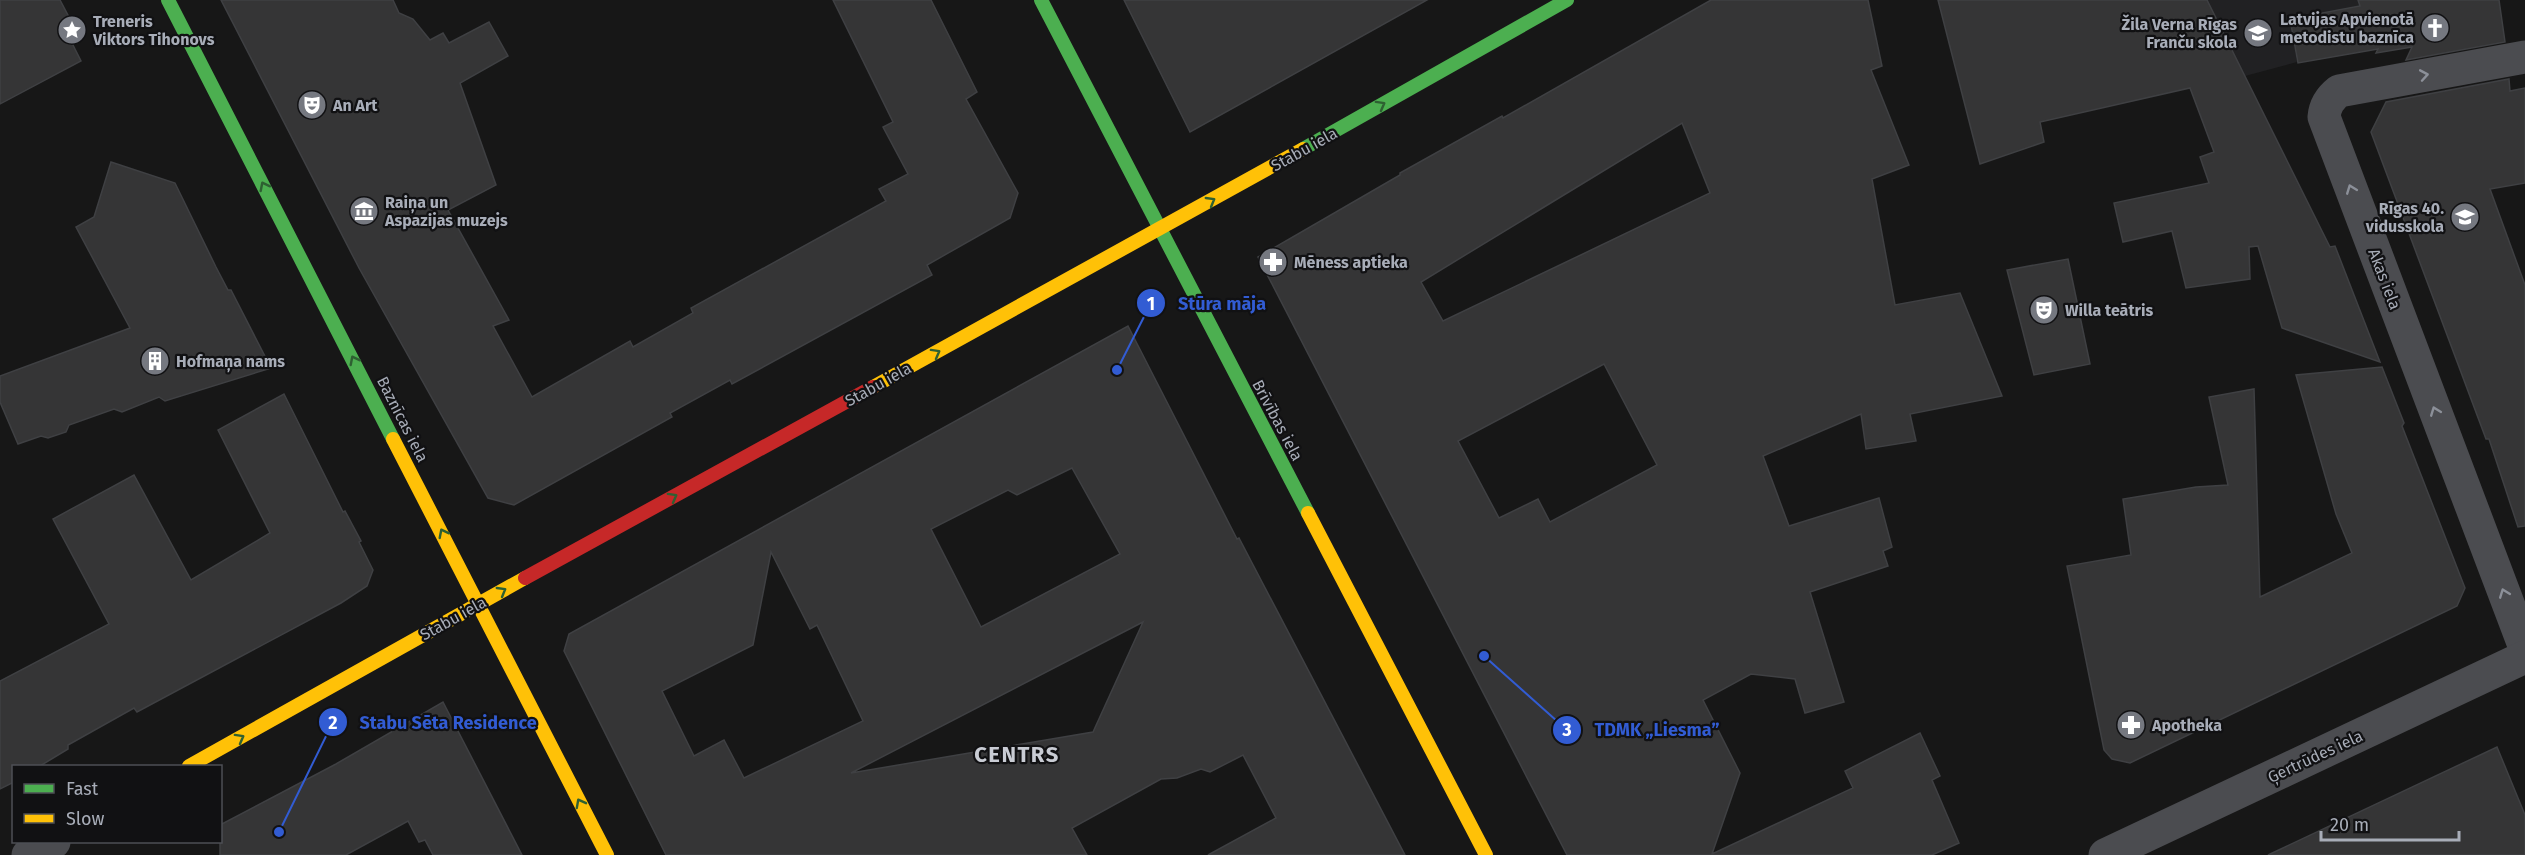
<svg xmlns="http://www.w3.org/2000/svg" width="2525" height="855" font-family="'Fira Sans',sans-serif">
<rect width="100%" height="100%" fill="#171717"/>
<path fill="#212123" d="M2207 0H2358L2374 48 2290 19 2297 62 2245 76Z"/>
<g fill="#353536" stroke="#3f4043" stroke-width="1.5" fill-rule="evenodd">
<path d="M0 0H60L80 38 72 43 81 61 0 104Z"/>
<path d="M221 0H393L399 13 413 19 430 40 443 33 449 43 489 22 508 56 460 83 496 185 448 210 509 320 493 326 532 397 630 341 633 347 693 313 691 308 886 201 879 189 908 174 883 127 893 122 833 0H931L977 92 966 99 1018 193 1010 218 927 265 932 275 732 384 730 380 670 413 672 417 514 505 488 498 359 268Z"/>
<path d="M1124 0H1427L1190 132Z"/>
<path d="M1711 0H1868L1882 66 1871 70 1909 165 1872 179 1895 305 1960 293 2002 396 1910 414 1916 441 1866 449 1861 414 1763 456 1789 526 1879 498 1892 547 1883 551 1888 566 1810 592 1844 702 1805 713 1795 679 1751 674 1703 700 1740 773 1712 854 1853 788 1845 771 1920 733 1940 776 1932 780 1959 843 1932 855H1567L1258 257 1400 175V173L1502 116 1503 118ZM1682 123 1710 193 1443 321 1421 282ZM1604 364 1657 465 1550 522 1538 499 1499 518 1458 441Z"/>
<path d="M1938 0H2207L2330 247 2335 246 2380 362 2282 328 2258 246 2249 247 2250 279 2186 288 2172 231 2123 242 2114 203 2209 183 2200 157 2214 152 2190 88 2040 122 2044 142 1980 164Z"/>
<path d="M2358 0H2499L2505 42 2406 60 2412 47 2376 53 2378 49 2298 63 2290 19 2360 6Z"/>
<path d="M2509 79 2510 91 2525 88V183L2490 189 2525 285V526L2518 527 2489 439H2486L2371 132 2386 102Z"/>
<path d="M111 162 175 183 216 267 228 290H231L271 368 165 401 159 397 122 412 114 409 69 425 66 432 48 438 41 436 18 444 0 402V376L130 328 76 227 94 217Z"/>
<path d="M2068 259 2090 364 2034 375 2007 270Z"/>
<path d="M1128 326 1237 539 1239 538 1405 855H1208L1276 818 1243 755 1210 772 1201 769 1177 778 1161 779 1072 828 1087 855H666L564 651 569 634ZM1072 468 1120 554 981 627 931 529 1008 490 1017 495ZM771 552 810 629 817 625 863 721 744 778 724 740 694 756 662 691 753 645ZM1143 622 1093 732 851 773Z"/>
<path d="M2382 367 2404 423 2402 426 2465 588 2457 606 2130 763 2112 759 2104 750 2067 566 2131 555 2123 499 2196 487 2228 485 2209 397 2254 389 2260 597 2352 553 2336 514 2296 375Z"/>
<path d="M284 394 343 512 345 511 361 541 359 542 373 570 367 586 341 603 137 712 134 708 68 745V749L40 766H14V782L0 789V681L109 624 53 519 134 475 191 580 270 533 218 430Z"/>
<path d="M443 702 522 855H433L425 840 419 842 408 821 346 855H220V825L336 764Z"/>
<path d="M2497 747 2525 815V855H2268Z"/>
</g>
<g fill="none" stroke-linecap="round" stroke-linejoin="round">
<g stroke="#4b4c50" stroke-width="33">
<path d="M2525 57 2339 91C2330 98 2325 105 2324 117L2525 648"/>
<path d="M28 855 54 842"/>
<path d="M2105 855 2525 657"/>
</g>
<g stroke="#4caf50" stroke-width="14">
<path d="M168 0 393 439"/>
<path d="M1041 0 1308 513"/>
<path d="M1303 149 1567 0"/>
</g>
<g stroke="#ffc107" stroke-width="14">
<path d="M873 387 1303 149"/>
<path d="M393 439 607 855"/>
<path d="M1308 513 1486 855"/>
<path d="M189 766 525 578"/>
</g>
<path stroke="#c62828" stroke-width="14" d="M525 578 873 387"/>
</g>
<defs><path id="oneway-chevron" d="M-2-3.5L2.5 0L-2 3.5" fill="none" stroke-width="1.6" stroke-linecap="round" stroke-linejoin="round" transform="scale(1.5)"/></defs>
<g stroke="#8c9099">
<use href="#oneway-chevron" transform="translate(2424 75) rotate(-10)"/>
<use href="#oneway-chevron" transform="translate(2351 189) rotate(-111)"/>
<use href="#oneway-chevron" transform="translate(2435 411) rotate(-111)"/>
<use href="#oneway-chevron" transform="translate(2504 593) rotate(-111)"/>
</g>
<g stroke="#2e6032">
<use href="#oneway-chevron" transform="translate(1381 105) rotate(-29)"/>
<use href="#oneway-chevron" transform="translate(264 186) rotate(-117)"/>
<use href="#oneway-chevron" transform="translate(1211 201) rotate(-30)"/>
<use href="#oneway-chevron" transform="translate(936 353) rotate(-29)"/>
<use href="#oneway-chevron" transform="translate(354 360) rotate(-117)"/>
<use href="#oneway-chevron" transform="translate(673 497) rotate(-29)"/>
<use href="#oneway-chevron" transform="translate(443 533) rotate(-117)"/>
<use href="#oneway-chevron" transform="translate(502 591) rotate(-30)"/>
<use href="#oneway-chevron" transform="translate(240 738) rotate(-29)"/>
<use href="#oneway-chevron" transform="translate(580 803) rotate(-118)"/>
</g>
<defs>
<g id="church-disc" transform="scale(1.5)"><circle r="9.5" fill="#757880" stroke="#111113"/><path d="M-1.2-6h2.4v3.5h3.3v2.4h-3.3V6h-2.4V-.1h-3.3v-2.4h3.3Z" fill="#fff"/></g>
<g id="sight-disc" transform="scale(1.5)"><circle r="9.5" fill="#757880" stroke="#111113"/><path d="M0-6L1.8-2.2L6-1.7L2.9 1.2L3.7 5.4L0 3.3L-3.7 5.4L-2.9 1.2L-6-1.7L-1.8-2.2Z" fill="#fff"/></g>
<g id="school-disc" transform="scale(1.5)"><circle r="9.5" fill="#757880" stroke="#111113"/><path d="M0-5L7-2L0 1L-7-2ZM-4 1L0 2.5L4 1V4Q0 6-4 4Z" fill="#fff"/></g>
<g id="theatre-disc" transform="scale(1.5)"><circle r="9.5" fill="#757880" stroke="#111113"/><path d="M-5-5.5Q0-4 5-5.5V0Q5 5 0 6Q-5 5-5 0ZM-3.3-2.5H-1v1.5H-3.3ZM1-2.5H3.3v1.5H1ZM-2.8 1Q0 5.5 2.8 1Z" fill="#fff"/></g>
<g id="museum-disc" transform="scale(1.5)"><circle r="9.5" fill="#757880" stroke="#111113"/><path d="M0-6L6-3V-2H-6V-3ZM-5-1h2V3h-2ZM-1-1h2V3h-2ZM3-1h2V3H3ZM-6 4H6V6H-6Z" fill="#fff"/></g>
<g id="pharmacy-disc" transform="scale(1.5)"><circle r="9.5" fill="#757880" stroke="#111113"/><path d="M-2-6h4v4h4v4h-4v4h-4v-4h-4v-4h4Z" fill="#fff"/></g>
<g id="building-disc" transform="scale(1.5)"><circle r="9.5" fill="#757880" stroke="#111113"/><path d="M-4-6H4V6H1V3H-1V6H-4ZM-2.5-4.3h1.7v1.8h-1.7ZM.8-4.3h1.7v1.8H.8ZM-2.5-1h1.7V.8h-1.7ZM.8-1h1.7V.8H.8Z" fill="#fff"/></g>
</defs>
<g fill-rule="evenodd">
<use href="#church-disc" x="2435" y="28"/>
<use href="#sight-disc" x="72" y="30"/>
<use href="#school-disc" x="2258" y="33"/>
<use href="#theatre-disc" x="312" y="105"/>
<use href="#museum-disc" x="364" y="211"/>
<use href="#school-disc" x="2465" y="217"/>
<use href="#pharmacy-disc" x="1273" y="262"/>
<use href="#theatre-disc" x="2044" y="310"/>
<use href="#building-disc" x="155" y="361"/>
<use href="#pharmacy-disc" x="2131" y="725"/>
</g>
<g text-anchor="middle" stroke-width="4.5" stroke-linejoin="round" paint-order="stroke">
<g font-size="16" font-weight="bold" fill="#a8adb8" stroke="#111113" text-anchor="start">
<text x="2414" y="25" text-anchor="end">Latvijas Apvienotā<tspan x="2414" dy="18">metodistu baznīca</tspan></text>
<text x="93" y="27">Treneris<tspan x="93" dy="18">Viktors Tihonovs</tspan></text>
<text x="2237" y="30" text-anchor="end">Žila Verna Rīgas<tspan x="2237" dy="18">Franču skola</tspan></text>
<text x="333" y="111">An Art</text>
<text x="385" y="208">Raiņa un<tspan x="385" dy="18">Aspazijas muzejs</tspan></text>
<text x="2444" y="214" text-anchor="end">Rīgas 40.<tspan x="2444" dy="18">vidusskola</tspan></text>
<text x="1294" y="268">Mēness aptieka</text>
<text x="2065" y="316">Willa teātris</text>
<text x="176" y="367">Hofmaņa nams</text>
<text x="2152" y="731">Apotheka</text>
</g>
<g font-size="16" fill="#a8adb8" stroke="#111113">
<text transform="translate(1304 149) rotate(-29)" y="6">Stabu iela</text>
<text transform="translate(2385 279) rotate(69)" y="6">Akas iela</text>
<text transform="translate(878 384) rotate(-29)" y="6">Stabu iela</text>
<text transform="translate(403 419) rotate(63)" y="6">Baznīcas iela</text>
<text transform="translate(1278 420) rotate(62)" y="6">Brīvības iela</text>
<text transform="translate(453 618) rotate(-29)" y="6">Stabu iela</text>
<text transform="translate(2315 756) rotate(-25)" y="6">Ģertrūdes iela</text>
</g>
<g font-size="22" font-weight="bold" letter-spacing="1.5" fill="#c9ccd4" stroke="#111113">
<text x="1017" y="762">CENTRS</text>
</g>
</g>
<path fill="none" stroke="#325cd3" stroke-width="2" d="M1117 370L1151 303M279 832L333 722M1484 656L1567 730"/>
<g fill="#325cd3" stroke="#111113" stroke-width="2">
<circle cx="1117" cy="370" r="6"/>
<circle cx="279" cy="832" r="6"/>
<circle cx="1484" cy="656" r="6"/>
<circle cx="1151" cy="303" r="15"/>
<circle cx="333" cy="722" r="15"/>
<circle cx="1567" cy="730" r="15"/>
</g>
<g font-size="18" text-anchor="middle" font-weight="bold" fill="#fff">
<text x="1151" y="310">1</text>
<text x="333" y="729">2</text>
<text x="1567" y="736">3</text>
</g>
<g font-size="18" text-anchor="middle" font-weight="bold" fill="#325cd3" stroke="#111113" stroke-width="4.5" stroke-linejoin="round" paint-order="stroke">
<text x="1222" y="310">Stūra māja</text>
<text x="448" y="729">Stabu Sēta Residence</text>
<text x="1657" y="736">TDMK „Liesma”</text>
</g>
<rect x="12" y="765" width="210" height="78" fill="#111113" stroke="#4d4f55" stroke-width="1.5"/>
<rect x="24" y="784" width="30" height="9" fill="#4caf50" stroke="#4d4f55" stroke-width="1.5"/>
<text x="66" y="795" font-size="18" fill="#a8adb8">Fast</text>
<rect x="24" y="814" width="30" height="9" fill="#ffc107" stroke="#4d4f55" stroke-width="1.5"/>
<text x="66" y="825" font-size="18" fill="#a8adb8">Slow</text>
<path d="M2321 831v9h138v-9" fill="none" stroke="#a8adb8" stroke-width="3"/>
<text x="2330" y="831" font-size="18" fill="#a8adb8" stroke="#111113" stroke-width="4.5" paint-order="stroke">20 m</text>
</svg>
